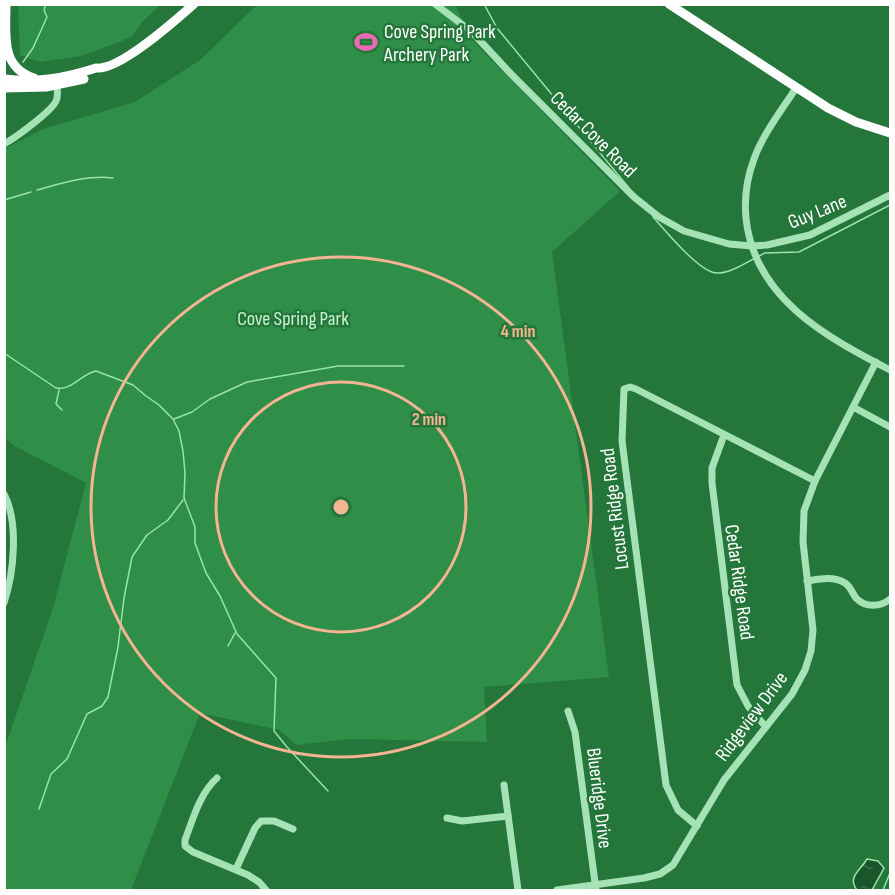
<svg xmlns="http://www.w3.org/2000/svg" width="895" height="895" font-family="'Sofia Sans Condensed',sans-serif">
<defs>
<pattern id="water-ripples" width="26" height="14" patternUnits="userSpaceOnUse" patternTransform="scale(1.5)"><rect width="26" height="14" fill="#19572a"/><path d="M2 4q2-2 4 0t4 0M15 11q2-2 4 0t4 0" fill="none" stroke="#3c704a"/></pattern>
</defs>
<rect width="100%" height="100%" fill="#25763b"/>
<g fill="#2f8e48">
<path d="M18 5V4L160 5 141 23 133 36 122 41 81 56 40 62 20 55Z"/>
<path d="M257 5H455L472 40 620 191 552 252 609 677 484 687 487 742 348 739 297 745 279 730 200 713 131 890H5V747L53 608 86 483 13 445 5 438 4 149 43 129 135 102 200 60Z"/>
</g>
<path fill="url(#water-ripples)" stroke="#9ae3ac" stroke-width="1.5" d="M867 859 878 861 884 868 872 890H857C847 877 860 871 867 859Z"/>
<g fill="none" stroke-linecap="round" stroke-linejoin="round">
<g stroke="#9ae3ac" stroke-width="1.5">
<path d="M484 4 497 28 629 188"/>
<path d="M23 62 33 48 47 17 44 10 46 4"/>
<path d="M37 190C63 183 86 175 113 178"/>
<path d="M4 200 31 192"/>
<path d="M653 217C665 230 698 271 716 273 728 274 744 264 755 258"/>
<path d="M759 256 765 253 799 252 890 205"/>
<path d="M4 353 56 388C72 391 81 374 96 371L133 385 146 396 159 405 173 419 179 431 183 451 185 473 184 498 195 527V543L206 573 220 596 237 634 276 678 274 731 287 747 328 791"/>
<path d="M59 390 56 404 62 410"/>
<path d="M174 419 192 412 210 399 247 382 338 366H404"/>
<path d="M228 646 235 633"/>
<path d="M39 809 51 774 67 759 87 714 102 706 108 697 118 647 124 598 132 557 147 535 168 520 183 500"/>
<path d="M883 890 890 873"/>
</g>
<g stroke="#a5e2b5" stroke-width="7">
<path d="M435 4 472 32 511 74 634 197 659 217 684 231 729 244 752 246 767 245 810 235 890 195"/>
<path d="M796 88C781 111 763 134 754 159 747 178 744 198 746 218 754 298 826 337 890 370"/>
<path d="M4 144C15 138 52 111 56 101 59 95 57 88 56 82"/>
<path d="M853 407 890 427"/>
<path d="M724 435 712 468V483L737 685 748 706 766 727"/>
<path d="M4 494C19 522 14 573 4 603"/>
<path d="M807 581C820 579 833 576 845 583 851 587 852 593 856 598 865 608 881 607 890 599"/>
<path d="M568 711 575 732 596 890"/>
<path d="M217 778C200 793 193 819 185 840V846L193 852 248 875 259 882 266 890"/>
<path d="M504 785 518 890"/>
<path d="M447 818 462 821 508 816"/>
<path d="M697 826 678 810 666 785 622 441 624 389 630 387 636 389 815 481"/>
<path d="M236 869 255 828 261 821H274L293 829"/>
<path d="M557 890 644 878 660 874 673 865 724 780 792 694 805 670 811 651 813 630 803 542 804 511 815 481 876 362"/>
</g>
<g stroke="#fff" stroke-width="9">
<path d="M6 4C6 35 0 67 34 78"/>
<path d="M669 4 828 108 856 122 890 133"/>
<path d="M4 79C37 83 65 78 96 68 119 71 176 20 194 4"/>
<path d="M4 88 46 87 84 79"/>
</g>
</g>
<g fill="none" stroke="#f5b492" stroke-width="3">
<circle cx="341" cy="507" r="125"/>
<circle cx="341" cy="507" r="250"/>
</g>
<defs>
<g id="stadium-bare" transform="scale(1.8)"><path d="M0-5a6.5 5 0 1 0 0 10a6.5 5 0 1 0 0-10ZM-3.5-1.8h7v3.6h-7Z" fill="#ec6ab5" stroke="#25763b" stroke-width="2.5" paint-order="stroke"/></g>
</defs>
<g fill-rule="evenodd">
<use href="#stadium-bare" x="366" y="42"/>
</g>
<g text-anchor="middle" stroke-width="5" stroke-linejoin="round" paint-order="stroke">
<g font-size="20" fill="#fff" stroke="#25763b" text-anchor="start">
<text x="384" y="38">Cove Spring Park<tspan x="384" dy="23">Archery Park</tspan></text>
</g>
<g font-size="20" fill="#fff" stroke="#25763b">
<text transform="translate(594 134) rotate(45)" y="7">Cedar Cove Road</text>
<text transform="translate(817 211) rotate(-22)" y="7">Guy Lane</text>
<text transform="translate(614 509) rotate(-97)" y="7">Locust Ridge Road</text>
<text transform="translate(740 582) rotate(82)" y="7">Cedar Ridge Road</text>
<text transform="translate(751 716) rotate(-53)" y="7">Ridgeview Drive</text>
<text transform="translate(600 798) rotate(83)" y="7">Blueridge Drive</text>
</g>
<g font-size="20" fill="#c7f2d2" stroke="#25763b">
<text x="293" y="325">Cove Spring Park</text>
</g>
</g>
<circle cx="341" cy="507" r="9" fill="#f5b492" stroke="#25763b" stroke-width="3"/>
<g font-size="18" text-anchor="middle" font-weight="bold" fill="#f5b492" stroke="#25763b" stroke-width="5" stroke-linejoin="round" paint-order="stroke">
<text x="518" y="337">4 min</text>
<text x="429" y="425">2 min</text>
</g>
<rect width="895" height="895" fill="none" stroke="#ffffff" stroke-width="12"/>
</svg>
